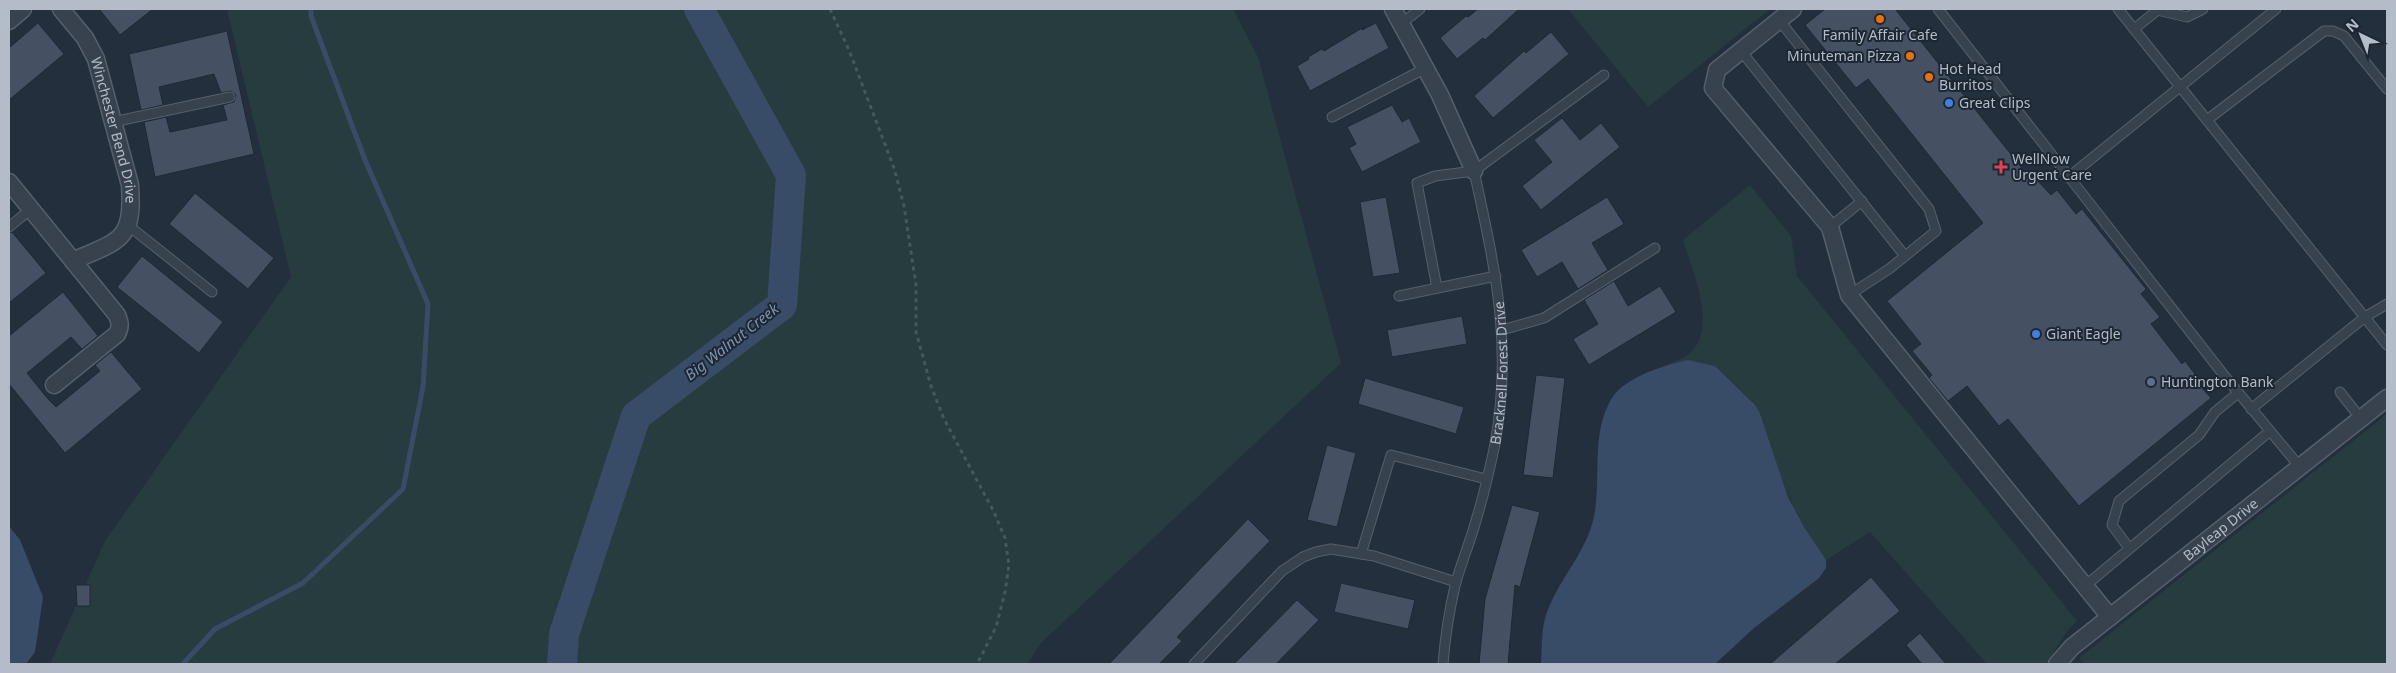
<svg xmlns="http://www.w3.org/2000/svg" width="2396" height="673" font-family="'Noto Sans',sans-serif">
<rect width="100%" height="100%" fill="#242f3e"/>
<g fill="#263c3f">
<path d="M227 9H1233L1258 57 1341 363 1041 643 1027 664H50L105 541 291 277Z"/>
<path d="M1568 9H1770L1648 107Z"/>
<path d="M1750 185 1791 236 1797 276 2077 621 2067 631 2046 664H1987L1870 532 1826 560C1791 514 1776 466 1759 411L1755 405 1715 366 1688 360 1664 366C1673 362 1685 358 1692 351 1717 325 1692 269 1683 240Z"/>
<path d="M2387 414V664H2085L2079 658Z"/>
</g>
<g fill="#394c67">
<path d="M1688 360 1715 366 1755 405 1759 411 1788 497 1804 527 1826 560V568L1819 578 1754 628 1715 664H1541C1542 648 1541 631 1546 615 1557 582 1584 555 1593 521 1603 480 1589 436 1612 398 1625 377 1665 365 1688 360Z"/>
<path d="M9 526 20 540 43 597 35 652 26 664H9Z"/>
</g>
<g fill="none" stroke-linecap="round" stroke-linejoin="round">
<path stroke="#394c67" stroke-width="5" d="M183 664 215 629 303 583 403 489 423 387 428 304 365 160 311 16V9"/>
<path stroke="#394c67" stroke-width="30" d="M562 664 564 634 636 416 782 305 791 175 699 9"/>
</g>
<g fill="#455162" stroke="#1f2835">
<path d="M99 9H153L120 35Z"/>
<path d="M1478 9H1519L1485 40 1483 38 1457 59 1440 38 1466 16 1468 17Z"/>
<path d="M1825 9H1895L2033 182 2036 179 2051 195 2057 190 2076 214 2082 209 2146 289 2141 294 2160 317 2151 324 2182 364 2185 361 2204 386 2202 388 2211 398 2079 506 2008 419 1999 426 1967 386 1948 401 1929 378 1932 375 1912 351 1921 344 1887 301 1983 223 1868 79 1856 88 1805 25Z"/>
<path d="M38 23 64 54 9 100V48Z"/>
<path d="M1376 23 1389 48 1310 91 1297 66 1309 59 1308 57 1322 49 1324 51 1362 28V30Z"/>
<path d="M227 31 254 154 155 177 144 122 166 117 170 132 227 120 223 105 234 102 236 95 231 91 221 93 214 74 159 87 163 105 141 110 129 54Z"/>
<path d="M1551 32 1569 54 1493 118 1474 96 1524 51 1526 53Z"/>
<path d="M1392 105 1402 122 1409 118 1421 142 1362 172 1349 148 1356 144 1347 127Z"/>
<path d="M1562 118 1580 140 1601 123 1620 147 1541 210 1522 186 1552 162 1534 140Z"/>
<path d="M195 193 274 258 248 289 169 224Z"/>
<path d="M1386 197 1400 273 1373 277 1360 202Z"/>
<path d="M1607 197 1624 224 1592 243 1608 270 1578 289 1562 262 1537 277 1521 250Z"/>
<path d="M12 232 46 273 9 303V233Z"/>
<path d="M142 256 223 322 199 353 117 287Z"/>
<path d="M1614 281 1628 306 1660 286 1676 312 1589 365 1573 339 1598 324 1584 300Z"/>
<path d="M63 292 98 336 82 349 71 337 27 373 48 399 56 407 100 371 95 365 111 352 142 389 65 453 9 384V336Z"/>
<path d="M1462 316 1467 344 1392 357 1387 330Z"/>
<path d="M1536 375 1565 378 1553 478 1523 475Z"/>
<path d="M1365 378 1464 407 1456 434 1358 404Z"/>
<path d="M1327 445 1356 453 1337 527 1307 520Z"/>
<path d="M1512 505 1540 512 1520 587 1515 585 1508 664H1479L1485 599Z"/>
<path d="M1248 519 1270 541 1177 637 1182 641 1159 664H1109Z"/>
<path d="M1871 577 1900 611 1835 664H1770Z"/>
<path d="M1341 583 1415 600 1408 629 1334 612Z"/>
<path d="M76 585H90V606H77Z"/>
<path d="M1297 600 1319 620 1276 664H1234Z"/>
<path d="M1920 633 1946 664H1922L1906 645Z"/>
</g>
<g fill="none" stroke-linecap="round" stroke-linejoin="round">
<g stroke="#565f6c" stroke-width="11">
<g id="lane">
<path d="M1938 9 2223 374 2300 467"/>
<path d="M2118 9 2387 345"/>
<path d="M2157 10 2187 17 2203 9"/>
<path d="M1779 20 1929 209 1936 231 1889 269 1849 295"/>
<path d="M1401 24 1420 9"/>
<path d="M2134 29 2159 9"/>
<path d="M1741 51 1905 256"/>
<path d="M1332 117 1424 69"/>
<path d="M2207 120 2324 31H2333L2344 36 2387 89"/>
<path d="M113 122 230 97"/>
<path d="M2070 176 2276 9"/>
<path d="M129 226 212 292"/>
<path d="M9 227 31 209"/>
<path d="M1830 227 1862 201"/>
<path d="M1437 288 1417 183 1435 176 1474 171 1604 75"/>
<path d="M1399 296 1496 276"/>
<path d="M1502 330 1544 318 1655 248"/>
<path d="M2340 392 2361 419"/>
<path d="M2251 409 2365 317 2387 304"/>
<path d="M2129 548 2112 525 2119 501 2199 435 2215 412 2238 393"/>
<path d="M1361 554 1391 455 1486 479"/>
<path d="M2085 586 2270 431"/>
<path d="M1194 664 1282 571 1303 557 1316 552 1331 549 1374 556 1456 582"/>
<path id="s1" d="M1443 664C1445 638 1449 612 1455 586 1461 563 1471 540 1477 517 1484 494 1490 468 1495 444 1513 344 1495 268 1474 171"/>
</g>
</g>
<g stroke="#565f6c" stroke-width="19">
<g id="street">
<path id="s2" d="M61 9 85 38 96 59 130 185C134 241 120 240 73 261"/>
<path d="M1393 9 1440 95 1474 171"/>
<path d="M1793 9 1717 70 1713 88 1830 227 1849 295 2110 617"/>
<path d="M9 21 23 9"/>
<path d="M9 182 117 315C120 322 121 327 117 334L54 385"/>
<path id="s3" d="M2057 664 2072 647 2387 398"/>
</g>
</g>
<path stroke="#44595c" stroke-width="3" stroke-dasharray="4 4" stroke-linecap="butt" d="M830 9 849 50 894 168 904 206 916 285V332L931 386 944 419 994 512 1005 538 1009 565 1005 592 996 627 977 664"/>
<use href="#lane" stroke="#38414e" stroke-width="9"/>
<use href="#street" stroke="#38414e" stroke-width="16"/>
</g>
<g fill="#e8710a" stroke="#1d2633" stroke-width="2">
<circle cx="1880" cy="19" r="5"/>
<circle cx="1910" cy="56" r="5"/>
<circle cx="1929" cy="77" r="5"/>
</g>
<g fill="#3f7fe0" stroke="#1d2633" stroke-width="2">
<circle cx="1949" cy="103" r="5"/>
<circle cx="2036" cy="334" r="5"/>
</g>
<path fill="#e0444e" stroke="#1d2633" stroke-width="2" d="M1998.5 159.5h5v5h5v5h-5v5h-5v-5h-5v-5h5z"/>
<circle fill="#5c6f8a" stroke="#1d2633" stroke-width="2" cx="2151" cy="382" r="5"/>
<g text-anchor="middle" stroke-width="4" stroke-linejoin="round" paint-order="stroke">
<g font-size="14" fill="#b4bcc9" stroke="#1d2633" text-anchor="start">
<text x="1880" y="40" text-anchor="middle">Family Affair Cafe</text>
<text x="1900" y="61" text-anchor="end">Minuteman Pizza</text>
<text x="1939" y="74">Hot Head<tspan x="1939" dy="16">Burritos</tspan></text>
<text x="1959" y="108">Great Clips</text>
<text x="2012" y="164">WellNow<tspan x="2012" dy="16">Urgent Care</tspan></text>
<text x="2046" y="339">Giant Eagle</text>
<text x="2161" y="387">Huntington Bank</text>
</g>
<g font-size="14" fill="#b4bcc9" stroke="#1d2633">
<text dy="5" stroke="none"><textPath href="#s2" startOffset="135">Winchester Bend Drive</textPath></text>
<text dy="5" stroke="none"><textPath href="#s1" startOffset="298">Bracknell Forest Drive</textPath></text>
<text dy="5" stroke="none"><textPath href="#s3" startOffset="212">Bayleap Drive</textPath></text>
</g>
<g font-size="15" font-style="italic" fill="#7c92b1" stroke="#1d2633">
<text transform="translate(732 342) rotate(-38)" y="5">Big Walnut Creek</text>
</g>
</g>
<rect width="2396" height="673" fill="none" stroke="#b4bcc9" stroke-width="20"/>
<g transform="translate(2361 35) rotate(317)" stroke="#1d2633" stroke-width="4" paint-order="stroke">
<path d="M0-4L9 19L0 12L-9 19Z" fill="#b4bcc9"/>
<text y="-8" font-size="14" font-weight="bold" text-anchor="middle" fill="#b4bcc9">N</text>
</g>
</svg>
